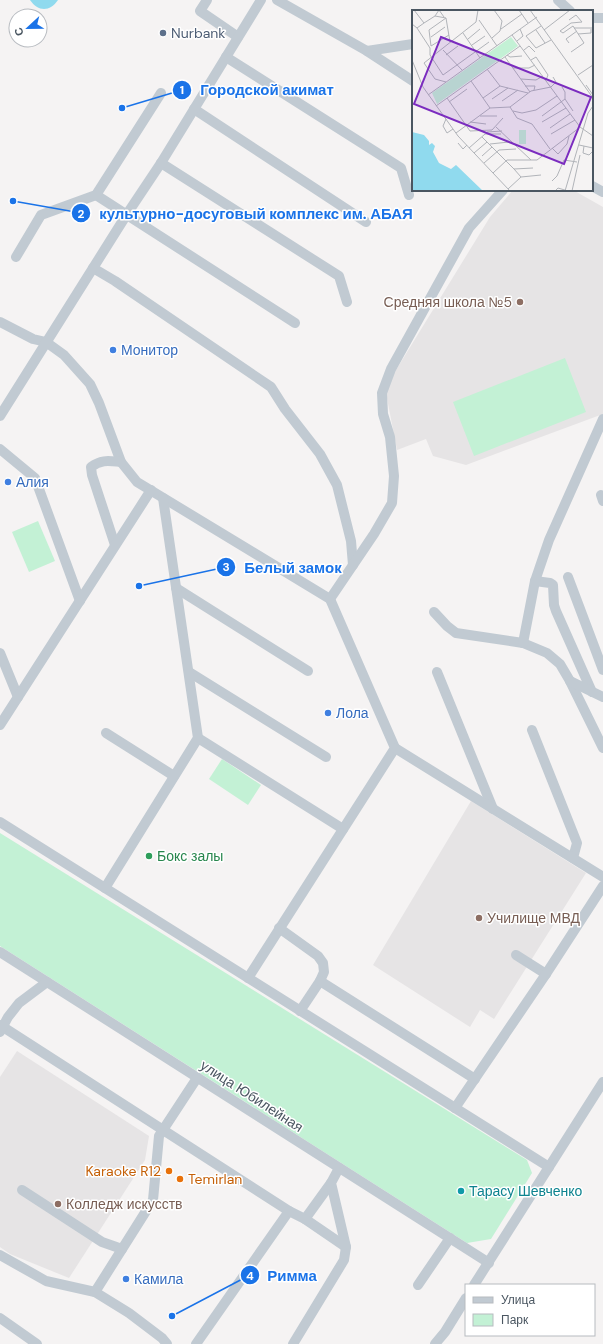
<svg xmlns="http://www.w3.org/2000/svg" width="603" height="1344" font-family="'DM Sans',sans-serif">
<rect width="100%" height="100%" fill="#f5f3f3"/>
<g fill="#e6e4e5">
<path d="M513 190H573L603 207V414L466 465 433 456 426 439 397 450 385 388 490 217Z"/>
<path d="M471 801 586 873 494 1019 480 1010 470 1027 373 965Z"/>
<path d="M17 1051 149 1136 145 1160 69 1278 10 1254 0 1247V1077Z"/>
</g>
<g fill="#c3f1d5">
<path d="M565 358 586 412 474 456 453 402Z"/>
<path d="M38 521 55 561 29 572 12 532Z"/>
<path d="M222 759 261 785 248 805 209 779Z"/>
<path d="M0 833 527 1160 532 1173 491 1239 467 1243 0 946Z"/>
</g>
<path fill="#90daee" d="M30 0H58C50 12 38 12 30 0Z"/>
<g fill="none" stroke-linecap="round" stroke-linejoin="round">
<g stroke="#c1cad2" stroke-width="10">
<path d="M207 0 200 11 238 37"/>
<path d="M277 0 367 51 413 81"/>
<path d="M558 0 570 11"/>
<path d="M592 18H603"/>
<path d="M367 51 413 44"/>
<path d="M226 57 401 168 409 195"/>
<path d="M194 109 366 222"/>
<path d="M161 163 339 276 347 302"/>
<path d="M592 186 603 192"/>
<path d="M96 195 295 323"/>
<path d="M16 257 41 215 96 195 161 93"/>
<path d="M93 268 115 281 271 387 285 409 320 454 337 485 351 541 353 565"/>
<path d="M0 322 33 339 46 342 64 355 90 384 99 403 121 462 137 482 330 599 395 748 248 978"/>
<path d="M0 416 127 214 161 163 261 0"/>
<path d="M0 449 35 478 80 601"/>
<path d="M601 495 603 501"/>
<path d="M115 545 92 475 91 467C102 459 109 461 121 462"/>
<path d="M568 577 603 670"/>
<path d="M535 581 550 583 553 585 554 605 556 611 592 692"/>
<path d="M176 588 308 671"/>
<path d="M330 599 374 534 392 503 394 476 390 437 383 414 382 393 391 369 469 228 503 190"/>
<path d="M434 612 447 626 456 633 523 643 547 653 560 664 570 681 603 748"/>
<path d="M523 643 535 581 549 540 603 419"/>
<path d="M0 653 18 697"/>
<path d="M189 672 326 757"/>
<path d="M437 672 493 809"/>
<path d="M570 681 603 697"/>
<path d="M0 725 151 490"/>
<path d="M532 730 577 843 573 858"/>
<path d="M106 733 174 776"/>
<path d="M198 738 343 829"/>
<path d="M395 748 603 877"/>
<path d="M0 822 549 1167"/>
<path d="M105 888 198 738 163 498"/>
<path d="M279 928 318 956 323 963 324 972 320 981 300 1011"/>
<path d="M0 952 489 1263"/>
<path d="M516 955 546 974"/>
<path d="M320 981 475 1079"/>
<path d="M0 1025 289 1211 196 1344"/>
<path d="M0 1032 8 1017 19 1003 47 982"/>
<path d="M455 1108 546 974 603 886"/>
<path d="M22 1190 102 1242 122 1249"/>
<path d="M289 1211 305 1219 331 1183"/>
<path d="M305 1219 346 1247"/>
<path d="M0 1255 46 1281 95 1292 129 1313 162 1338 167 1344"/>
<path d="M418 1285 450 1238"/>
<path d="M474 1285 603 1082"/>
<path d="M95 1292 153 1200 159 1136 197 1078"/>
<path d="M0 1318 37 1344"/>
<path d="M293 1344 344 1260 346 1247 331 1183 339 1168"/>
<path d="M435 1344 445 1332 466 1298"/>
</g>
</g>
<circle fill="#5c6f8a" stroke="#fff" stroke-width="1.5" cx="163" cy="33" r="4"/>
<g fill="#8d6e63" stroke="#fff" stroke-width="1.5">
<circle cx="520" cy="302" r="4"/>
<circle cx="479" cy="918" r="4"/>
<circle cx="58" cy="1204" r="4"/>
</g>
<g fill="#3f7fe0" stroke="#fff" stroke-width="1.5">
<circle cx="113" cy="350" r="4"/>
<circle cx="8" cy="482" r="4"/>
<circle cx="328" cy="713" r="4"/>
<circle cx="126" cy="1279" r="4"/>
</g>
<circle fill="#2e9e5b" stroke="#fff" stroke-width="1.5" cx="149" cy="856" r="4"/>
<g fill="#e8710a" stroke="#fff" stroke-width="1.5">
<circle cx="169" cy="1171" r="4"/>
<circle cx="180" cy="1179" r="4"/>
</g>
<circle fill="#0f9aa8" stroke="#fff" stroke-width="1.5" cx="461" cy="1191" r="4"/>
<g text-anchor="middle" stroke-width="3" stroke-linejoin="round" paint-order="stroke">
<g font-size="14" fill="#4e5e75" stroke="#fff" text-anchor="start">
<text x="171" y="38">Nurbank</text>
</g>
<g font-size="14" fill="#785e54" stroke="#fff" text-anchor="start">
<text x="512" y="307" text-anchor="end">Средняя школа №5</text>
<text x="487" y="923">Училище МВД</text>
<text x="66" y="1209">Колледж искусств</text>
</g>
<g font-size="14" fill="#366cbe" stroke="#fff" text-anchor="start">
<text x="121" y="355">Монитор</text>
<text x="16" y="487">Алия</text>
<text x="336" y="718">Лола</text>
<text x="134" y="1284">Камила</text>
</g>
<g font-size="14" fill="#27864d" stroke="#fff" text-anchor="start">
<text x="157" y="861">Бокс залы</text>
</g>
<g font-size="14" fill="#4a5661" stroke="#fff">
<text transform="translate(252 1096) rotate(33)" y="5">улица Юбилейная</text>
</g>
<g font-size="14" fill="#c56008" stroke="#fff" text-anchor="end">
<text x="161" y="1176">Karaoke R12</text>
<text x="188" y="1184" text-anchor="start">Temirlan</text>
</g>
<g font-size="14" fill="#0d838f" stroke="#fff" text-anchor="start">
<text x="469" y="1196">Тарасу Шевченко</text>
</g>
</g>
<g transform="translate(412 10)">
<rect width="181" height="181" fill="#f5f3f3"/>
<path d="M99 27 106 36 25 94 20 83ZM107 120H114V134H107Z" fill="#c3f1d5"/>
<path d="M0 122 12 125 17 131V135L20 133 23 136 21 142 27 153 39 159 44 155 71 181H0Z" fill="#90daee"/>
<path fill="none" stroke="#b1b4b9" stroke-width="1" d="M2 0 12 13 23 6 34 8 38 32M107 0 116 13M118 0 181 88M23 6 27 0 32 7M67 10 85 36M157 10 164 5 170 12 159 13 148 21 151 23 161 16M0 14 5 18 12 13M129 16 114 26 124 38 139 30M5 18 18 38V45L31 65 77 32M162 18H181M89 19 110 4M124 20 133 33M132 20 158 0M51 23 68 48M166 24 179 23V19M100 25 168 117 181 126M19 27 33 17M80 28 88 21 90 11 82 0M56 29 68 19M105 31 111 26 108 19M157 33 154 29 165 21M60 35 73 26M19 36 17 20 34 8M19 36 37 25M31 40 50 60M112 40 117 36 123 42M159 42 172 33 161 16M34 45 46 36M95 45 98 47 110 46M93 47 118 82M0 50 11 77 46 126 98 181M119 50 124 47 136 65 134 70M101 58H117L123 55M75 59 88 76 116 83M166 65 181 55M109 69 124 70 131 66M59 71 78 98 98 97 119 81 139 77 144 72 141 67M34 72 23 69 12 53 64 12 66 0M174 75 181 85M113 76H123L122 80M150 77 153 82V89L161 101M16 85 125 7M35 88 58 121 80 120 91 108M71 88 88 76M80 89 96 78M90 91 106 80M37 92 55 79M24 96 108 36M98 97 105 108 120 114 138 139M101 101 110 103 124 100 145 86M68 106H85M130 106 153 89M34 109 31 116 35 123 41 119M58 112 74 114M130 112 154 98M84 117 119 150M138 118 158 104M75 122 90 121M44 123 78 98M139 124 163 110M70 127 102 159M46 133 51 139 55 135M78 134 97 132M167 135 181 138M172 136 171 143 177 145 181 141M57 138 73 124H89M140 138 146 144 155 134 157 126M62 143 75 132M70 146 80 137M72 153 87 140 104 139M81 163 95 150H125L167 118M109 167 129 165M140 171 145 166 152 150 165 152M96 179 109 167 102 159 121 158M143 181 146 178 156 181M153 181 176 103 181 96M160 181 168 145"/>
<path fill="#7b2cbf" fill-opacity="0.15" stroke="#7b2cbf" stroke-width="2" d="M29 27 179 87 152 154 2 94Z"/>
<rect width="181" height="181" fill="none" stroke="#4a5661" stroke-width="2"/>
</g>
<path fill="none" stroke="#1a73e8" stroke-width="1.5" d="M122 108L182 90M13 201L81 213M139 586L226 567M172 1316L250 1275"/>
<g fill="#1a73e8" stroke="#fff" stroke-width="1.5">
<circle cx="122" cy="108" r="4"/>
<circle cx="13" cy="201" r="4"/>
<circle cx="139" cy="586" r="4"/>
<circle cx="172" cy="1316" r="4"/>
<circle cx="182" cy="90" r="10"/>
<circle cx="81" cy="213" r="10"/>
<circle cx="226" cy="567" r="10"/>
<circle cx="250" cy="1275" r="10"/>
</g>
<g font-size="12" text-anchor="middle" font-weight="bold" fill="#fff">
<text x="182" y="94">1</text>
<text x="81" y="218">2</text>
<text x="226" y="571">3</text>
<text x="250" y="1280">4</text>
</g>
<g font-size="15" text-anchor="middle" font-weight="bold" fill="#1a73e8" stroke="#fff" stroke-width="3" stroke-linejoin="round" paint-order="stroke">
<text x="267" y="95">Городской акимат</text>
<text x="256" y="219">культурно-досуговый комплекс им. АБАЯ</text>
<text x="293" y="573">Белый замок</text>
<text x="292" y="1281">Римма</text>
</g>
<rect x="465" y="1284" width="130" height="52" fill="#ffffff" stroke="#b7bbc0"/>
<rect x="473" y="1297" width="20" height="6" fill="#c1cad2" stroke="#b7bbc0"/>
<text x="501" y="1304" font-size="12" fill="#4a5661">Улица</text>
<rect x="473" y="1314" width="20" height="12" fill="#c3f1d5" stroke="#b7bbc0"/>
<text x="501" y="1324" font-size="12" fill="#4a5661">Парк</text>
<g transform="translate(28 28) rotate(248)"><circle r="19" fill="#ffffff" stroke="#b7bbc0"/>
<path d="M0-3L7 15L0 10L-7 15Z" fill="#1a73e8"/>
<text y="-6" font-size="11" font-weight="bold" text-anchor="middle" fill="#4a5661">С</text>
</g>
</svg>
